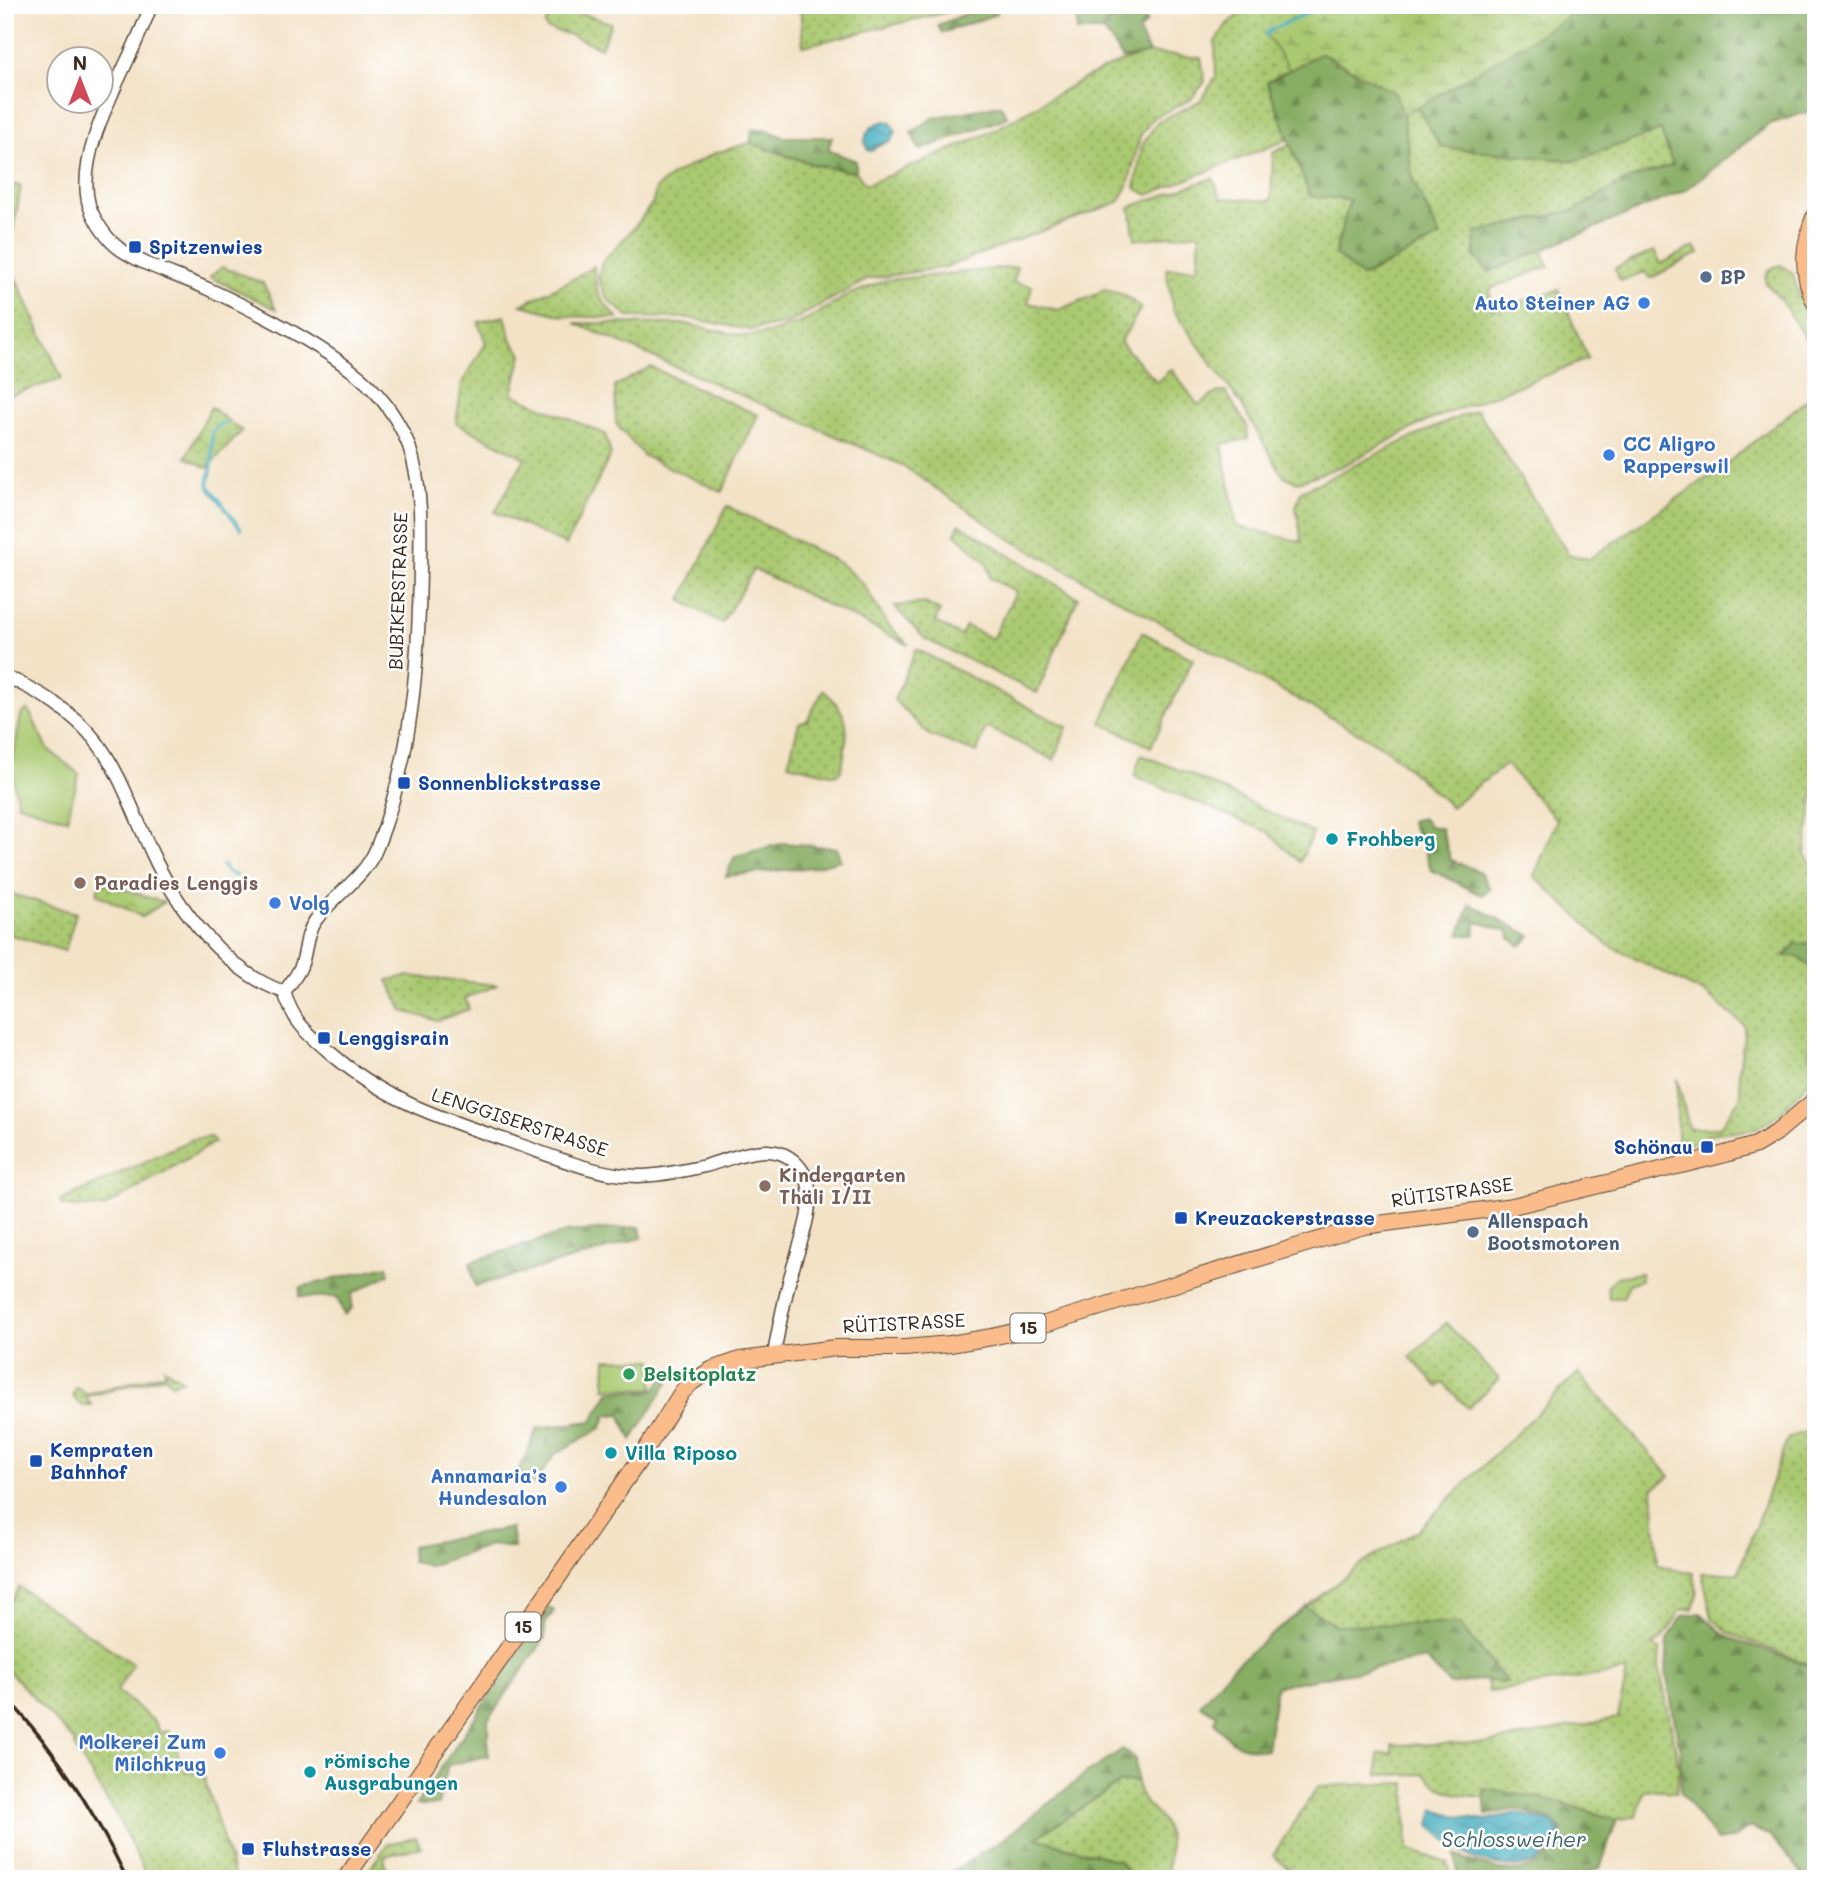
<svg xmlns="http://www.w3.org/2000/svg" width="1821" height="1884" font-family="Mali,sans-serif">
<defs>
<pattern id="grass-dots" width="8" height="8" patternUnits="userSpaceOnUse" patternTransform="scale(1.75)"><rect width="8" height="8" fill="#aac971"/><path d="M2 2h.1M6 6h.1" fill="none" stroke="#8ca35c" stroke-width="1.8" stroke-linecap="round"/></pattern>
<pattern id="forest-firs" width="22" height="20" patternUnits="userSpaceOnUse" patternTransform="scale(1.75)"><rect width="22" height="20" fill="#87ad63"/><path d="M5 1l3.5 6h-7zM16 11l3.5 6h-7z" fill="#708d51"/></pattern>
<pattern id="wetland-marsh" width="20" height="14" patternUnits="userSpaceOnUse" patternTransform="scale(1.75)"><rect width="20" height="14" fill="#aac971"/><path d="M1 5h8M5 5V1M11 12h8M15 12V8" fill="none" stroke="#8ca35c"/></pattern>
<pattern id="park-crowns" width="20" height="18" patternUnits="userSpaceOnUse" patternTransform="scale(1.75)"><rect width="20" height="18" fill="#aac971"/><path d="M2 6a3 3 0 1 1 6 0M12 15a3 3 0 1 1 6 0" fill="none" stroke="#8ca35c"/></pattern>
<pattern id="water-waves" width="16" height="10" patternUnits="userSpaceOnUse" patternTransform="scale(1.75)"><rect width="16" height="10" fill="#40acbe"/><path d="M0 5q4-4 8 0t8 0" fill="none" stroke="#378c9a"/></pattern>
</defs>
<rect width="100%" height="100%" fill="#fff"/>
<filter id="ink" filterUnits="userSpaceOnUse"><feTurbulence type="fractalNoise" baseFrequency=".0143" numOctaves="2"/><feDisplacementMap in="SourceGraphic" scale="14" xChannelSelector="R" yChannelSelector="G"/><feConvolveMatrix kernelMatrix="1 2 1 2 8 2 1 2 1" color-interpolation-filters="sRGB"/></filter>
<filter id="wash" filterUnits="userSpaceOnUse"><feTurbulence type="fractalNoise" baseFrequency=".00686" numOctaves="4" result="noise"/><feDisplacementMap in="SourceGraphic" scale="28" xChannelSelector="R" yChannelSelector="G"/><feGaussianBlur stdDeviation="1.57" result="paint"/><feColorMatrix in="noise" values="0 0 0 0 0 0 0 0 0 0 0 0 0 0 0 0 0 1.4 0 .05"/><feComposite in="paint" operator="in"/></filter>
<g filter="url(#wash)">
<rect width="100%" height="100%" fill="#f3e2c6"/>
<g fill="url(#grass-dots)" stroke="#727a48" stroke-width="2">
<path d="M555 5 611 23 601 48 571 35 547 29 545 25Z"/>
<path d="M800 5H963L947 12 803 46Z"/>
<path d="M1253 5H1579L1560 22 1418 108 1441 147 1574 161 1661 130 1673 166 1627 180 1575 210 1475 233 1489 272 1542 250 1549 266 1490 289 1492 310 1559 290 1588 359 1425 422 1342 466 1298 482 1283 476 1241 404 1173 310 1166 268H1198L1200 233 1135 240 1130 207 1213 178 1221 198 1271 201 1273 153 1291 144 1310 196 1350 200 1335 254 1440 237 1413 181 1403 114 1395 93 1267 82 1289 139 1148 195 1135 188 1142 146 1157 122 1200 101 1216 77 1215 42 1227 24Z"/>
<path d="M1149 53 1201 58 1205 82 1190 100 1153 118 1140 136 1128 186 1119 202 946 267 868 279 788 323 749 330 690 318 629 317 607 299 598 279 602 262 634 228 653 202 656 188 674 174 715 153 750 143 815 165 856 172 866 185C907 167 950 152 990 132 1043 105 1090 68 1149 53Z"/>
<path d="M5 184 21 186 8 261 62 379 5 397Z"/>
<path d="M1695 246 1699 253 1651 278 1644 272 1620 281 1615 268 1654 251 1661 264Z"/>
<path d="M1781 265 1793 274 1801 301 1816 328V355L1780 299 1766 283C1764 272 1772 267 1781 265Z"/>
<path d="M594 266C594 291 600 301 618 318L564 316 521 305 575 278Z"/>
<path d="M222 267 263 283 276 309 210 277Z"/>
<path d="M1017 267 1013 282 1032 286 1028 303 1058 310 1093 296 1104 289 1124 295 1141 308 1120 342 1157 382 1171 369 1198 405 1218 392H1226L1247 426 1248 439 1222 444 1237 526 1302 542 1296 507 1301 491C1359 464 1416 433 1477 410L1568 554 1589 559 1720 469 1816 392V778L1805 854 1816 869V947L1812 943 1786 955 1799 957 1811 967 1816 1029 1809 1050 1816 1072C1798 1093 1778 1122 1750 1130 1738 1133 1725 1130 1712 1134 1700 1138 1689 1145 1677 1150V1078L1689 1128H1719L1741 1096 1739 1072 1745 1026 1706 994 1608 945 1534 876 1557 820 1506 764 1451 807 1387 749 1010 539 902 465 575 323 687 324 742 336 771 333 807 320 848 295 887 280Z"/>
<path d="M505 316 512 341 522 354 512 394 605 434 611 454 566 545 495 512 525 458 456 423 462 383 486 343 478 322Z"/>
<path d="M650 367 758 415 722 492 644 456 616 424 615 386Z"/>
<path d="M211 407 242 431 207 468 186 457Z"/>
<path d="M727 506 840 563 863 584 888 625 909 645 754 569 722 623 681 600Z"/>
<path d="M960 524 1078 598 1037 693 925 639 894 606 925 603 940 611 935 622 961 636 966 626 992 639 1016 592 990 578 987 563 955 533Z"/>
<path d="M1142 632 1193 659 1151 747 1101 723Z"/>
<path d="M916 649 1067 727 1054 760 986 727 977 753 929 735 894 700Z"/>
<path d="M823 690C854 717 848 734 841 771L835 775 788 764 799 723 807 721Z"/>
<path d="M1141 755 1190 774 1313 833 1300 862 1268 832 1134 776Z"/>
<path d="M5 892 76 913 65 951 5 933Z"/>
<path d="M408 976 498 985 465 998 469 1009 438 1021 403 1011 388 980Z"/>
<path d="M210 1137 215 1142 103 1208 62 1206 60 1201 193 1139Z"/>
<path d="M1446 1323 1499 1379 1468 1408 1443 1383 1438 1387 1410 1357Z"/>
<path d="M164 1368 183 1380 172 1384 165 1376 85 1397 92 1405H80L73 1396 76 1387 86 1394 166 1373Z"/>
<path d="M1578 1373 1670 1476 1653 1489 1658 1565 1693 1573 1697 1593 1693 1609 1681 1610 1663 1638 1652 1646 1660 1649 1659 1666 1679 1767 1677 1792 1644 1790 1637 1816 1617 1820 1547 1799 1484 1790V1797C1460 1795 1441 1794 1425 1774L1378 1775V1754L1392 1753V1745L1489 1743 1618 1718 1627 1671 1489 1692 1487 1681H1506L1459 1624 1335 1625 1306 1607 1360 1565 1418 1530Z"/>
<path d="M1816 1428V1667L1728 1633 1712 1618 1702 1573H1738L1788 1438Z"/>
<path d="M19 1587 133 1664 117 1691 154 1721 160 1733 170 1731 185 1773 202 1770 235 1879H148L118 1818 75 1748V1742L5 1667V1601L12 1600Z"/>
<path d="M1137 1781C1138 1806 1158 1808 1166 1828 1172 1844 1168 1862 1167 1879H1133L1119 1861 1035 1838 1119 1783Z"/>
<path d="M1406 1783 1408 1849 1448 1863 1452 1879H1300L1273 1855 1318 1786Z"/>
<path d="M416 1837 421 1847 384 1856 388 1876 395 1875 396 1879H371L365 1875 388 1844Z"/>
</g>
<g fill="url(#forest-firs)" stroke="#616c40" stroke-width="2">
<path d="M988 5H994L996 14 942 33 938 25Z"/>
<path d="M1076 5H1103L1108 21 1138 11 1147 22 1139 32 1149 53 1123 59 1104 31H1077Z"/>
<path d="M1579 5H1816V109L1770 124 1686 190 1489 272 1475 257V233L1575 210 1627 180 1673 165 1661 130 1574 161 1441 147 1418 107 1560 22Z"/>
<path d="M1321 53 1395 93 1403 114 1413 181 1440 237 1362 277 1335 254 1350 200 1310 196 1267 82Z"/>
<path d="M1000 105 1008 117 920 150 911 133 933 118Z"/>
<path d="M765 129 783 137H832L828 150 856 161V172L815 165 750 143 752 130Z"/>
<path d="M1422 818 1429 826 1441 828 1451 860 1480 872 1490 889 1482 895 1431 870 1424 847 1410 821Z"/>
<path d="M784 843 837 848 840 860 814 867 726 876 735 856Z"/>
<path d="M1470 904 1531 936 1521 946 1510 938 1509 931 1477 922 1474 935H1459Z"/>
<path d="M1812 943 1816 947V1005L1811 967 1798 957 1785 956 1795 944Z"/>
<path d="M640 1227 642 1237 595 1253 475 1286 470 1262 567 1232Z"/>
<path d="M387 1266 389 1274 352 1294V1308L344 1315 337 1297H299L301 1287Z"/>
<path d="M670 1368 675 1371 632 1440 620 1414 607 1415 601 1428 555 1454 534 1485 517 1474 538 1428 592 1421 610 1391H654Z"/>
<path d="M511 1528 514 1548 490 1545 429 1566 412 1562 411 1546Z"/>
<path d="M549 1607 554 1611 545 1624V1638L488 1720V1756L448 1765 438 1805H416Z"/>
<path d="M1306 1607 1335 1625 1459 1624 1507 1682 1478 1680 1450 1685 1426 1659 1276 1686 1267 1750C1237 1747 1234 1746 1214 1722L1217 1715 1200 1705 1234 1665Z"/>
<path d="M1701 1613 1723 1634 1730 1638 1816 1668V1879H1808L1804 1876 1771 1836 1749 1827 1735 1838 1717 1841 1681 1793 1680 1751 1666 1673 1668 1639 1683 1616Z"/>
<path d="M1123 1749 1135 1759 1137 1781 1119 1783 1036 1838 1119 1861 1133 1879H1069L1055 1875 1054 1879H940L1002 1840 1083 1776Z"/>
<path d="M1484 1789 1547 1799 1617 1820 1600 1868 1573 1879H1459L1455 1855C1477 1864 1512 1879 1536 1865 1548 1859 1556 1842 1563 1830L1551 1820 1516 1809 1486 1815Z"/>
</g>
<path fill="url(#wetland-marsh)" stroke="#727a48" stroke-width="2" d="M1325 5H1579L1560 22 1418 107 1403 114 1395 93 1321 53 1290 70 1266 35 1269 31Z"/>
<g fill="url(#park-crowns)" stroke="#727a48" stroke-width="2">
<path d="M100 882 164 902 142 917 97 894Z"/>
<path d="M1641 1273V1280L1629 1284 1623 1298H1609L1607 1287 1617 1277Z"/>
</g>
<g fill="#aac971" stroke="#727a48" stroke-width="2">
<path d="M28 709 48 749 79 774 67 819 18 804 11 770 21 715Z"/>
<path d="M606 1359 653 1360V1389L605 1388Z"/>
</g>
<g fill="url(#water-waves)" stroke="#3e6b6e" stroke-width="2">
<path d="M886 121 891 123 896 132 891 141 878 145 872 151H868C860 136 871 123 886 121Z"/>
<path d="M1434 1809 1447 1814 1486 1820 1516 1813 1551 1822 1561 1831C1554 1842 1545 1859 1532 1864 1524 1867 1514 1867 1505 1866 1473 1864 1452 1847 1430 1825Z"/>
</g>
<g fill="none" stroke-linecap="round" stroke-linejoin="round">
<g stroke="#40acbe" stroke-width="3.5">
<path d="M1266 35 1269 31 1325 5"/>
<path d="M225 423 219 425 212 432V465L208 485 241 529"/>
<path d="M222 865 228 873 236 876"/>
</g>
</g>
</g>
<g filter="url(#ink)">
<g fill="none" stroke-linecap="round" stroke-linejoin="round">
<g stroke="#574637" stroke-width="15">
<g id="minor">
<path d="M151 5C133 61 73 147 89 205 94 220 107 240 120 249 146 267 180 276 208 289 256 311 309 338 351 370 376 388 398 417 409 446 422 484 421 527 420 567 419 659 412 760 377 847 365 878 334 895 315 921 305 935 307 951 301 966 297 976 290 984 284 992"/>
<path d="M5 676C40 692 72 711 96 741 121 773 134 815 151 851 176 907 226 972 284 992"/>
<path d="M284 992C294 1022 304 1030 327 1050 387 1103 447 1120 520 1145 557 1158 597 1175 637 1176 660 1176 683 1171 705 1166 739 1157 781 1133 805 1175 819 1200 797 1251 790 1278 784 1303 778 1329 774 1355"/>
</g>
</g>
<g stroke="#574637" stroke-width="18">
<g id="major">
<path d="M1816 212C1803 244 1800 273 1816 305"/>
<path d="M345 1879 552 1586 638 1462 682 1392 692 1382 713 1369 740 1360 836 1348H905L950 1344 992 1337 1035 1327 1364 1226 1513 1206 1718 1156 1756 1145 1776 1133 1816 1099"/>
</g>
</g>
<use href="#minor" stroke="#fff" stroke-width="12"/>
<use href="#major" stroke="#fabc8b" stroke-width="16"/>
<path stroke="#3b2a1e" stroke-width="3.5" d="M5 1696C56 1750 95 1812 127 1879"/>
</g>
</g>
<g fill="#1a4fb4" stroke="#fff" stroke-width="2.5">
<rect x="128" y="240" width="14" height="14" rx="3.5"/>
<rect x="397" y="776" width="14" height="14" rx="3.5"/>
<rect x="317" y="1031" width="14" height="14" rx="3.5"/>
<rect x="1700" y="1140" width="14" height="14" rx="3.5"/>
<rect x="1174" y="1211" width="14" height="14" rx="3.5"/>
<rect x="29" y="1454" width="14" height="14" rx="3.5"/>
<rect x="241" y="1842" width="14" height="14" rx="3.5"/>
</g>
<g fill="#5c6f8a" stroke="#fff" stroke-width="2.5">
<circle cx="1706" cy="277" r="7"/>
<circle cx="1473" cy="1232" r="7"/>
</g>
<g fill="#3f7fe0" stroke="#fff" stroke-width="2.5">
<circle cx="1644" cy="303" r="7"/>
<circle cx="1609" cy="455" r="7"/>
<circle cx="275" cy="903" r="7"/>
<circle cx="561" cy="1487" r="7"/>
<circle cx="220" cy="1753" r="7"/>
</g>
<g fill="#0f9aa8" stroke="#fff" stroke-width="2.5">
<circle cx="1332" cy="839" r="7"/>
<circle cx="611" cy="1453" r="7"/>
<circle cx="310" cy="1772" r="7"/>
</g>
<g fill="#8d6e63" stroke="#fff" stroke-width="2.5">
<circle cx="80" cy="883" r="7"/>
<circle cx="765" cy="1186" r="7"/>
</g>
<circle fill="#2e9e5b" stroke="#fff" stroke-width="2.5" cx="629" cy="1374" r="7"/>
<g text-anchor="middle" stroke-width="5" stroke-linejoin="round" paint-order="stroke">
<g fill="#fff" stroke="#766a62" stroke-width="2">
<rect x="1010.5" y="1313.5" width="35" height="29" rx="5"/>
<rect x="505.5" y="1612.5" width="35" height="29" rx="5"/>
</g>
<g font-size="18" font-weight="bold" fill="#3b2a1e">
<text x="1028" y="1334">15</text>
<text x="523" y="1633">15</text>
</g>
<g font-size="19" font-weight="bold" fill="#164399" stroke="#fff" text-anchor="start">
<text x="149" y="254">Spitzenwies</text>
<text x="418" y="790">Sonnenblickstrasse</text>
<text x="338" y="1045">Lenggisrain</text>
<text x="1693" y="1154" text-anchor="end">Schönau</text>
<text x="1195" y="1225">Kreuzackerstrasse</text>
<text x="50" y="1457">Kempraten<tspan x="50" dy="22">Bahnhof</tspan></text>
<text x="262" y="1856">Fluhstrasse</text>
</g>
<g font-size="19" font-weight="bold" fill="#4e5e75" stroke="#fff" text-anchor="start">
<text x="1720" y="284">BP</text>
<text x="1487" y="1228">Allenspach<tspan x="1487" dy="22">Bootsmotoren</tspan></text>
</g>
<g font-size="19" font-weight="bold" fill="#366cbe" stroke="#fff" text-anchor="end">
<text x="1630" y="310">Auto Steiner AG</text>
<text x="1623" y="451" text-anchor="start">CC Aligro<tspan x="1623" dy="22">Rapperswil</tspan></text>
<text x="289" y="910" text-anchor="start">Volg</text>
<text x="547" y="1483">Annamaria’s<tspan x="547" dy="22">Hundesalon</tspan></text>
<text x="206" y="1749">Molkerei Zum<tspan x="206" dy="22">Milchkrug</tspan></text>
</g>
<g font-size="19" fill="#3b2a1e" stroke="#fff">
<text transform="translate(398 591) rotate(-88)" y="7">BUBIKERSTRASSE</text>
<text transform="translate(520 1122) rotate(18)" y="7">LENGGISERSTRASSE</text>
<text transform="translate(1452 1192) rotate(-8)" y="7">RÜTISTRASSE</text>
<text transform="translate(904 1323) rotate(-3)" y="7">RÜTISTRASSE</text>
</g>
<g font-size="19" font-weight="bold" fill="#0d838f" stroke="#fff" text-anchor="start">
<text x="1346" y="846">Frohberg</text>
<text x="625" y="1460">Villa Riposo</text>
<text x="324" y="1768">römische<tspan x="324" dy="22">Ausgrabungen</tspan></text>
</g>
<g font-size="19" font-weight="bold" fill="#785e54" stroke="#fff" text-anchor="start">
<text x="94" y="890">Paradies Lenggis</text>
<text x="779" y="1182">Kindergarten<tspan x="779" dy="22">Thäli I/II</tspan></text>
</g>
<g font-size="19" font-weight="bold" fill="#27864d" stroke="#fff" text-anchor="start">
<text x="643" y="1381">Belsitoplatz</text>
</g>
<g font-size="21" font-style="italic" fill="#3d6466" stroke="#fff">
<text x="1514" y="1847">Schlossweiher</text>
</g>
</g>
<rect width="1821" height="1884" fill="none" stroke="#fff" stroke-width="28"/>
<g transform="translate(80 80)"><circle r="33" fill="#ffffff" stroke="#b1aaa5" stroke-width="2"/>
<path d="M0-5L12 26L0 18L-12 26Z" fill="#d1495b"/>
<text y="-10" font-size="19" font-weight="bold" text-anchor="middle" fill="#3b2a1e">N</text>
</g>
</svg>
